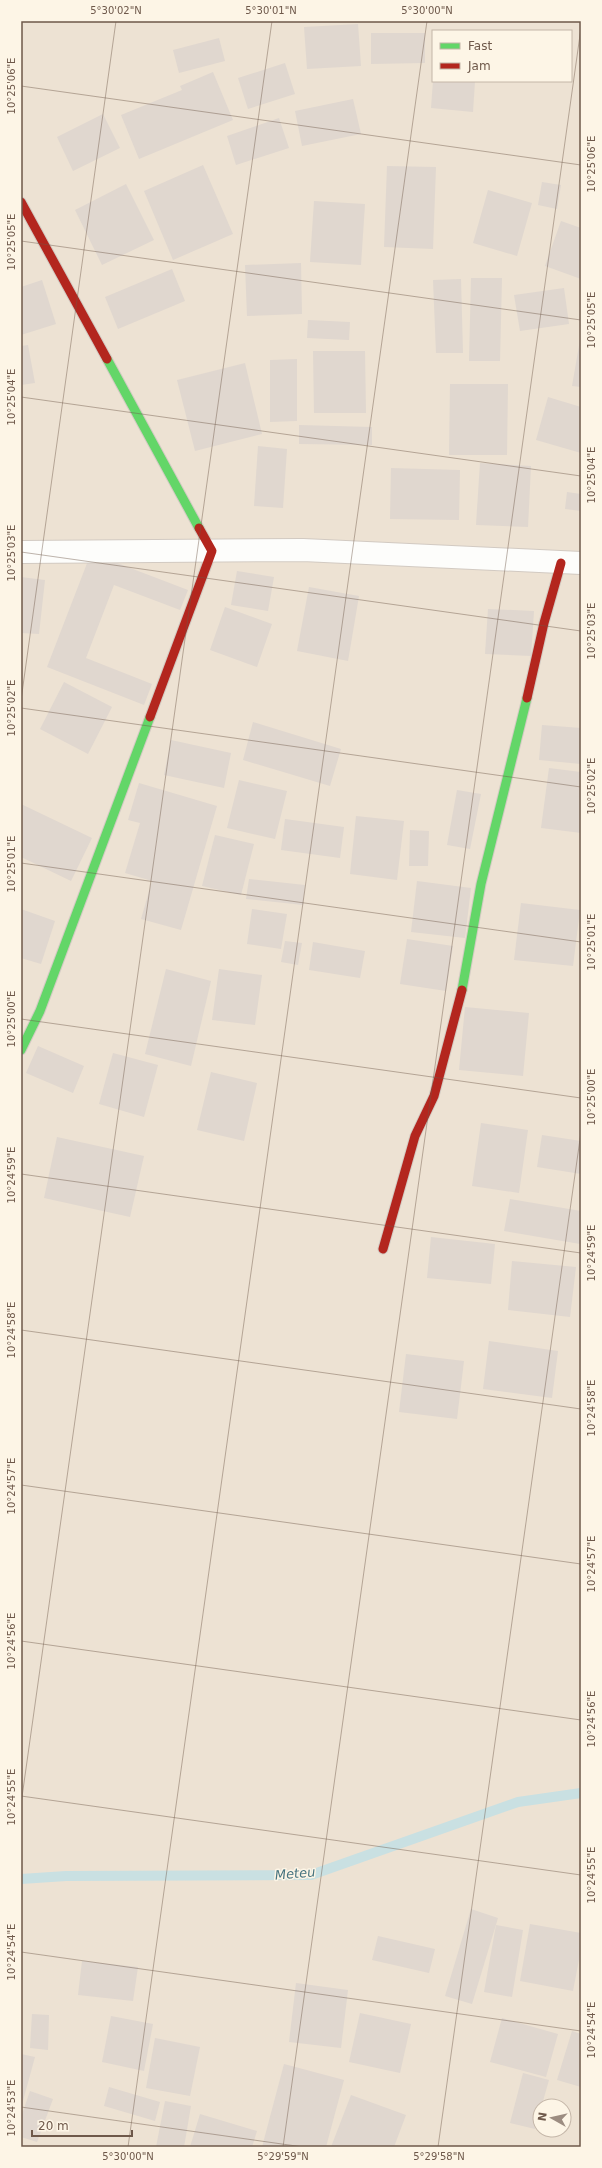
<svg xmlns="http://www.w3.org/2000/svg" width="602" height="2168" font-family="'DejaVu Sans',sans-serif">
<rect width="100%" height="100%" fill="#f4efe6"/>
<path fill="#ede2d3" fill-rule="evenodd" d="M21 21H581V2147H21ZM433 31H571V81H433ZM540 2106H564V2130H540Z"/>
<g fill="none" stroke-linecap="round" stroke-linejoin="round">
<path stroke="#c9e0e2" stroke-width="10" d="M21 1879 66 1876 311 1875 518 1802 581 1793"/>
</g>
<g fill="#e0d7cf">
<path d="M358 24 361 66 307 69 304 27Z"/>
<path d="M371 33H425V63L371 64Z"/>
<path d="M219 38 225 61 179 73 173 50Z"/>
<path d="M285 63 295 94 248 109 238 78Z"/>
<path d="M213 72 233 120 139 159 121 115 182 90 180 86Z"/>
<path d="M433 81H475L473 112 431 108Z"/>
<path d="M353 99 361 134 302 146 295 111Z"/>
<path d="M103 114 120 148 73 171 57 137Z"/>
<path d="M279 118 289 148 236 165 227 136Z"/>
<path d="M203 165 233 234 173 260 144 191Z"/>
<path d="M387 166 436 167 433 249 384 247Z"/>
<path d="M542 182 561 185 557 209 538 205Z"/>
<path d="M126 184 154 240 102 265 75 210Z"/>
<path d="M488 190 532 203 517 256 473 243Z"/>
<path d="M314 201 365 204 361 265 310 262Z"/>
<path d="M561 221 581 228V279L545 266Z"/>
<path d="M301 263 302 314 247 316 245 265Z"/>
<path d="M172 269 185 301 118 329 105 297Z"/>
<path d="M471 278H502L500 361H469Z"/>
<path d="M461 279 463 353H436L433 280Z"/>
<path d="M42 280 56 324 21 335V287Z"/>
<path d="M564 288 569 324 520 331 514 295Z"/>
<path d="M308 320 350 322 349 340 307 338Z"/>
<path d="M580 340H581V387L572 386Z"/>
<path d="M28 345 35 383 21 385V346Z"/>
<path d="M313 351H365L366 413H314Z"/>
<path d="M297 359V421L270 422V360Z"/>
<path d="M245 363 262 434 195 451 177 380Z"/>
<path d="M450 384H508L507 455H449Z"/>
<path d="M548 397 581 407V453L536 440Z"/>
<path d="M299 425 372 427V445L299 444Z"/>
<path d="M258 446 287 449 283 508 254 506Z"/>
<path d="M480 463 531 466 528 527 476 525Z"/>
<path d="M391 468 460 470 459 520 390 519Z"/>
<path d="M567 492 581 494V511L565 509Z"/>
<path d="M91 553 188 590 180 610 114 585 86 658 152 684 144 705 47 667Z"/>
<path d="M237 571 274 577 268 611 231 605Z"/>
<path d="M21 577 45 580 39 634 21 633Z"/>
<path d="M309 587 359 596 348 661 297 651Z"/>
<path d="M225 607 272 624 257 667 210 650Z"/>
<path d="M488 609 534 611 531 656 485 654Z"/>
<path d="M64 682 112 707 88 754 40 729Z"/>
<path d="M253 722 341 749 330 786 243 760Z"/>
<path d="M542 725 581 728V764L539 760Z"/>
<path d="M171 740 231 753 224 788 164 775Z"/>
<path d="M549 768 581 772V833L541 828Z"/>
<path d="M239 780 287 791 275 839 227 828Z"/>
<path d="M139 783 217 806 181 930 141 919 152 881 125 873 140 823 128 820Z"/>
<path d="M457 790 481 794 470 849 447 845Z"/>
<path d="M21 804 92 838 71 881 21 857Z"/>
<path d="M356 816 404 821 397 880 350 874Z"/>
<path d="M285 819 344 827 340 858 281 850Z"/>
<path d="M410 830 429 831 428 866H409Z"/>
<path d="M215 835 254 844 241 895 202 886Z"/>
<path d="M249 879 305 885 303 905 246 899Z"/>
<path d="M417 881 471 888 465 938 411 932Z"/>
<path d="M521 903 580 910 573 966 514 960Z"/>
<path d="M21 909 55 921 41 964 21 958Z"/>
<path d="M252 909 287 914 281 949 247 944Z"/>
<path d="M407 939 453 946 446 991 400 984Z"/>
<path d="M285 941 302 943 298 965 281 962Z"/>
<path d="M313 942 365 951 360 978 309 970Z"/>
<path d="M166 969 211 981 191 1066 145 1054Z"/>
<path d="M219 969 262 975 255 1025 212 1020Z"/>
<path d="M465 1007 529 1013 523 1076 459 1070Z"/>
<path d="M38 1046 84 1066 73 1093 26 1073Z"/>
<path d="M113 1053 158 1065 144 1117 99 1104Z"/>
<path d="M211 1072 257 1083 244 1141 197 1130Z"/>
<path d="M481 1123 528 1130 519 1193 472 1186Z"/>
<path d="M542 1135 581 1141V1174L537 1167Z"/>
<path d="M57 1137 144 1156 130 1217 44 1198Z"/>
<path d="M510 1199 581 1211 580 1244 504 1231Z"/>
<path d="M431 1237 495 1244 491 1284 427 1278Z"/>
<path d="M512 1261 576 1267 570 1317 508 1310Z"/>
<path d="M489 1341 558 1351 552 1398 483 1389Z"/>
<path d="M406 1354 464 1361 457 1419 399 1412Z"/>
<path d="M471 1909 498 1918 472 2004 445 1996Z"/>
<path d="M530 1924 581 1933V1949L573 1991 520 1981Z"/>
<path d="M496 1925 523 1930 512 1997 484 1992Z"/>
<path d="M378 1936 435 1949 429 1973 372 1960Z"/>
<path d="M82 1961 138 1967 133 2001 78 1995Z"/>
<path d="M296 1983 348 1990 341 2048 289 2042Z"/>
<path d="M360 2013 411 2024 400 2073 349 2062Z"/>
<path d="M32 2014 49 2015 48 2050 30 2048Z"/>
<path d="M111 2016 153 2024 144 2071 102 2062Z"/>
<path d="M502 2018 558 2034 546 2077 490 2062Z"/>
<path d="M572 2031 581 2034V2087L557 2080Z"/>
<path d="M155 2038 200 2047 190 2096 146 2088Z"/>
<path d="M21 2054 35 2057 21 2108Z"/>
<path d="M284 2064 344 2080 326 2147H262Z"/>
<path d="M523 2073 549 2080 535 2129 510 2123Z"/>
<path d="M109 2087 160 2102 155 2121 104 2106Z"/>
<path d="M30 2091 53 2099 37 2142 21 2137V2117Z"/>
<path d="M351 2095 406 2115 394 2147H331Z"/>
<path d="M165 2101 191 2106 184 2147H156Z"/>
<path d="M200 2114 257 2131 252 2147H190Z"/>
</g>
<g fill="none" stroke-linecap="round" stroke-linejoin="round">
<g stroke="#d2cac2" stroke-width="24">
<path id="street" d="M21 552 303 550 581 563"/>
</g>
<g stroke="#d3cbc3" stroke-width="11">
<g id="fast">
<path d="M107 359 199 528"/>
<path d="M462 990 481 884 527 698"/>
<path d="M21 1050 40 1011 150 717"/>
</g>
</g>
<g stroke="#d3cbc3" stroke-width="11">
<g id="jam">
<path d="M21 202 107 359"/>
<path d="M527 698 544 623 561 563"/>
<path d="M150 717 212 551 199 528"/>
<path d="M383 1249 415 1136 434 1096 462 990"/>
</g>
</g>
<use href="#street" stroke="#fdfdfb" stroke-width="22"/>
<use href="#fast" stroke="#63d668" stroke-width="9"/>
<use href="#jam" stroke="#b3261e" stroke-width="9"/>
</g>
<path fill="none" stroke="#6e584a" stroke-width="1" stroke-opacity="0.45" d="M21 86 581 165M21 241 581 320M21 397 581 476M21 552 581 631M21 700 116 21M21 708 581 787M21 863 581 942M21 1019 581 1098M21 1174 581 1253M21 1330 581 1409M21 1485 581 1564M21 1641 581 1720M21 1796 581 1875M21 1804 272 21M21 1952 581 2031M21 2107 303 2147M128 2147 427 21M283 2147 581 28M438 2147 581 1132"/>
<g text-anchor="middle" stroke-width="3" stroke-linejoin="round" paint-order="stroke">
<g font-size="13" font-style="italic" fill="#467480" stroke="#fdf5e6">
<text transform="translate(295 1873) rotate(-5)" y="5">Meteu</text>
</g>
</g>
<rect width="602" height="2168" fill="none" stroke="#fdf5e6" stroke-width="44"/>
<rect x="432" y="30" width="140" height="52" fill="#fdf5e6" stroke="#c4b6a8"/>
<rect x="440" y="43" width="20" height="6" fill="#63d668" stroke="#c4b6a8"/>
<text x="468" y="50" font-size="12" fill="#6e584a">Fast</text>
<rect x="440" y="63" width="20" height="6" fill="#b3261e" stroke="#c4b6a8"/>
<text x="468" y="70" font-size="12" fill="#6e584a">Jam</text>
<g transform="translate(552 2118) rotate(278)"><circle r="19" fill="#fdf5e6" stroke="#c4b6a8"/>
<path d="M0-3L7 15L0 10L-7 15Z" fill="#9d8d81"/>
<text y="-6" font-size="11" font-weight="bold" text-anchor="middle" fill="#6e584a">N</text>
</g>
<path d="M32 2130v6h100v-6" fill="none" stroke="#6e584a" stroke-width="2"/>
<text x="38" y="2130" font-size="12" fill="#6e584a" stroke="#fdf5e6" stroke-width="3" paint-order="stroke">20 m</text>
<rect x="22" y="22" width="558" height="2124" fill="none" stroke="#6e584a" stroke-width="1.5"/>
<g font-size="10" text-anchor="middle" fill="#6e584a">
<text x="116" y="14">5°30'02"N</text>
<text x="271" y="14">5°30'01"N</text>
<text x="427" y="14">5°30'00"N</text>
<text transform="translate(11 86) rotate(-90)" y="4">10°25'06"E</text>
<text transform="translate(591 164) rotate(-90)" y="4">10°25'06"E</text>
<text transform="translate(11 242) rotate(-90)" y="4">10°25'05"E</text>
<text transform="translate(591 320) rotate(-90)" y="4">10°25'05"E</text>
<text transform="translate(11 397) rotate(-90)" y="4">10°25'04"E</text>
<text transform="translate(591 475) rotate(-90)" y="4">10°25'04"E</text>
<text transform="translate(11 553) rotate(-90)" y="4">10°25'03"E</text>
<text transform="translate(591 631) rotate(-90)" y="4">10°25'03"E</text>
<text transform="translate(11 708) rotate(-90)" y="4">10°25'02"E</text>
<text transform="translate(591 786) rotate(-90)" y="4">10°25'02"E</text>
<text transform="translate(11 864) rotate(-90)" y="4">10°25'01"E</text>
<text transform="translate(591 942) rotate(-90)" y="4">10°25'01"E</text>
<text transform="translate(11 1019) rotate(-90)" y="4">10°25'00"E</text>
<text transform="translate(591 1097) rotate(-90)" y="4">10°25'00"E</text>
<text transform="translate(11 1175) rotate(-90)" y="4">10°24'59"E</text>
<text transform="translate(591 1253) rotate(-90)" y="4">10°24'59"E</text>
<text transform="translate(11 1330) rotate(-90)" y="4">10°24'58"E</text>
<text transform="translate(591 1408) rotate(-90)" y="4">10°24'58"E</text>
<text transform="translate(11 1486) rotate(-90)" y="4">10°24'57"E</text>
<text transform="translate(591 1564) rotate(-90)" y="4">10°24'57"E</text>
<text transform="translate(11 1641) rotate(-90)" y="4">10°24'56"E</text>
<text transform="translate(591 1719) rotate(-90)" y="4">10°24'56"E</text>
<text transform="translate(11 1797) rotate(-90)" y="4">10°24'55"E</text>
<text transform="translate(591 1875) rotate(-90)" y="4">10°24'55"E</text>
<text transform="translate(11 1952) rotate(-90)" y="4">10°24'54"E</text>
<text transform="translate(591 2030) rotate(-90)" y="4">10°24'54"E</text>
<text transform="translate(11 2108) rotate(-90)" y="4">10°24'53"E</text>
<text x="128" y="2160">5°30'00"N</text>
<text x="283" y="2160">5°29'59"N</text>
<text x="439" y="2160">5°29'58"N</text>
</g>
</svg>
